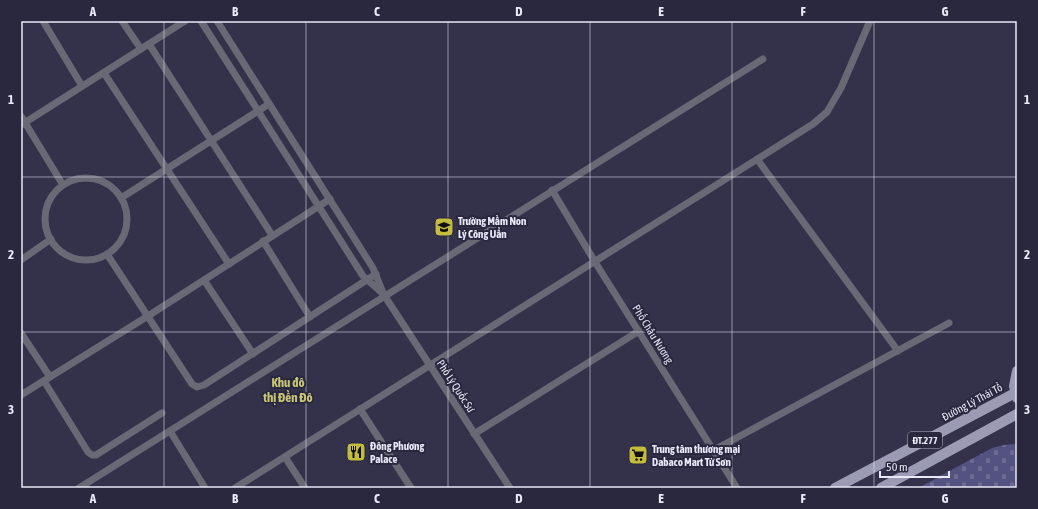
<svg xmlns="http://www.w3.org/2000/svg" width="1038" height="509" font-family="'Asap Condensed',sans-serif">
<defs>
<pattern id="cemetery-stones" width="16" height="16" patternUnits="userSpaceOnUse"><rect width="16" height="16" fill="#545280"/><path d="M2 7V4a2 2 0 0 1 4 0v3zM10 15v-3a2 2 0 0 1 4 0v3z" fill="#6d6b93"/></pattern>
</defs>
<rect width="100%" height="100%" fill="#33324a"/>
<path fill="url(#cemetery-stones)" d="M1017 444V488H918L992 448 1004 445Z"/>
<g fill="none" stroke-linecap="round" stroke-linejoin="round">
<g stroke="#686975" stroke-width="7">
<path d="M43 21 82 86"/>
<path d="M122 21 141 49"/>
<path d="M201 21 363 276 382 293"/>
<path d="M217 21 373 268 384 295 510 488"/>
<path d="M149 44 272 235"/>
<path d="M104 73 229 264"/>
<path d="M21 116 63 185"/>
<path d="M21 125 185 21"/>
<path d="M757 159 898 351"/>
<circle cx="86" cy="219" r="41"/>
<path d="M552 190 595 262 737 488"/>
<path d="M121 198 269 104"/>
<path d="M263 241 310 317"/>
<path d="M107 254 192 384 197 387 204 385 376 274"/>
<path d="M21 260 51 239"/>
<path d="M204 280 253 354"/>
<path d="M21 333 50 377"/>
<path d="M44 381 88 452 92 455H96L162 413"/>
<path d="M21 395 148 316 330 199"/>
<path d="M360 409 411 488"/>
<path d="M170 431 205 488"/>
<path d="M474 434 639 331"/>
<path d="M714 450 949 323"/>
<path d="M285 457 305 488"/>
<path d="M79 488 763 59"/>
<path d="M235 488 813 124 827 112 841 88 870 21"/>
</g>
<g stroke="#9b9bb4" stroke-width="10">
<path d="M1017 398 1014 386 1017 371"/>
<path d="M835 488 1015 393"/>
<path d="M881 488 1017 414"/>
</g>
</g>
<path fill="none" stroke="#e8e8f8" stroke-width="1" stroke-opacity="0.55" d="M164 21V488M306 21V488M448 21V488M590 21V488M732 21V488M874 21V488M21 177H1017M21 332H1017"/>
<defs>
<g id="school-square" transform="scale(1)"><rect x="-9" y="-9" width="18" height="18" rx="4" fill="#c4bc3e" stroke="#29283f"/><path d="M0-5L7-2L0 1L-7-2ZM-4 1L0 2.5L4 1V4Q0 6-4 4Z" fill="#111"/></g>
<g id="restaurant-square" transform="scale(1)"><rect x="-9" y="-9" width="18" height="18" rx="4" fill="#c4bc3e" stroke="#29283f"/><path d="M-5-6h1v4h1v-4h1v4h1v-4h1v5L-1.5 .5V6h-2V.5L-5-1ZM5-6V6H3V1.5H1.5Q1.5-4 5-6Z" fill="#111"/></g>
<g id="supermarket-square" transform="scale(1)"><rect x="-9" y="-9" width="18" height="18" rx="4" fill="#c4bc3e" stroke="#29283f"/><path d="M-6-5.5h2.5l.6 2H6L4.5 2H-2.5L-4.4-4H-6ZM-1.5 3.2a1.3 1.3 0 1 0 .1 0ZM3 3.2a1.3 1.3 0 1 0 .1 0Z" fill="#111"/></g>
</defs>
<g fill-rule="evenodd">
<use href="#school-square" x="444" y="227"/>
<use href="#restaurant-square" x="356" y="452"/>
<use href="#supermarket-square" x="638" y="455"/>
</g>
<g text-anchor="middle" stroke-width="4" stroke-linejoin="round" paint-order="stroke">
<rect fill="#29283f" stroke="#afaec0" stroke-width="1" x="908" y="432" width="34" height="16" rx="3"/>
<g font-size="10" font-weight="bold" fill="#e8e8f8">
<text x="925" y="444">ĐT.277</text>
</g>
<g font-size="11" font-weight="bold" fill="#e8e8f8" stroke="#29283f" text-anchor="start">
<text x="458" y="225">Trường Mầm Non<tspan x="458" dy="13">Lý Công Uẩn</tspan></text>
<text x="370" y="450">Đông Phương<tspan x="370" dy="13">Palace</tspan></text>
<text x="652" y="453">Trung tâm thương mại<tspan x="652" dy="13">Dabaco Mart Từ Sơn</tspan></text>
</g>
<g font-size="11" fill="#e8e8f8" stroke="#29283f">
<text transform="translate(653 334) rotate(58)" y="4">Phố Châu Nương</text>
<text transform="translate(456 386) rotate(57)" y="4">Phố Lý Quốc Sư</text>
<text transform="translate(972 402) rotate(-28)" y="4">Đường Lý Thái Tổ</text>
</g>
<g font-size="13" font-weight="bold" fill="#c9c577" stroke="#29283f">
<text x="288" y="387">Khu đô<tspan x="288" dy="15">thị Đền Đô</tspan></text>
</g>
</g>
<rect width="1038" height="509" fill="none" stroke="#29283f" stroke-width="44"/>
<path d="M880 471v6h69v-6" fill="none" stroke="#e8e8f8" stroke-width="2"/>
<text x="886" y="471" font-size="12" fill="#e8e8f8" stroke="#29283f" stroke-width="3" paint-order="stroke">50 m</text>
<rect x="22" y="22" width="994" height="465" fill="none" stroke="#e8e8f8" stroke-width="1.5"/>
<g font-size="13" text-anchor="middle" font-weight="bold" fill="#e8e8f8">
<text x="93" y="16">A</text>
<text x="235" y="16">B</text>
<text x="377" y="16">C</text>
<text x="519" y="16">D</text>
<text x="661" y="16">E</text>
<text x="803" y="16">F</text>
<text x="945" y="16">G</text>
<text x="11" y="104">1</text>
<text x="1027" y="104">1</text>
<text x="11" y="259">2</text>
<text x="1027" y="259">2</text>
<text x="11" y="414">3</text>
<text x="1027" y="414">3</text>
<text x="93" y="503">A</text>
<text x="235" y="503">B</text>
<text x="377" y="503">C</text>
<text x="519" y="503">D</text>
<text x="661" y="503">E</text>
<text x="803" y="503">F</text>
<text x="945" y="503">G</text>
</g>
</svg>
